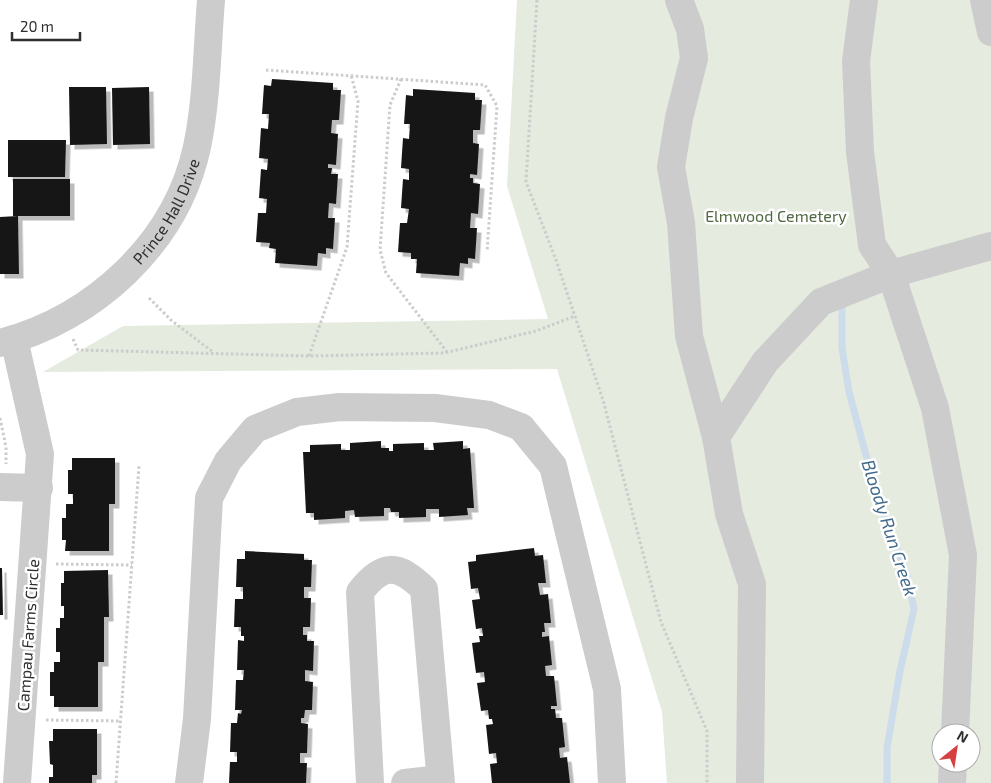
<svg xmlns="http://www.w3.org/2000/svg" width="991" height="783" font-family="'Exo 2',sans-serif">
<defs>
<filter id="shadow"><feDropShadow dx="4.5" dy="4.5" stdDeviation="0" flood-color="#0004"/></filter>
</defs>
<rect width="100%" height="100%" fill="#fff"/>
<path fill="#e5ebdf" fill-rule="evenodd" d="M517 0H991V783H667L662 712 557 369 43 372 123 326 548 319 507 186ZM941 733H971V763H941Z"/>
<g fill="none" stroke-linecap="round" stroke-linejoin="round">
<path stroke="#ccdcea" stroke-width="7" d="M842 303V348L849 392 877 496 907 575 914 609 900 671 887 748V783"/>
</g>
<g fill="#161616" filter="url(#shadow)">
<path d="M272 79 333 83V90H341L339 120H332L331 133 338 134 336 165 328 164V168H332L331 174H338L336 204 329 203 328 218H335L333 249 326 248V254L318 253 317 266 275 263 276 249 269 248 270 243 256 242 258 213H266L267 199 259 198 261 169 267 170 268 159 259 158 261 128 268 129 269 114H262L264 85 271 86Z"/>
<path d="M69 87H106L107 144 70 145Z"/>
<path d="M149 87 150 144 113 145 112 88Z"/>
<path d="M413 89 475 93V100H482L480 130H473V143L479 144 477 175 470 174V178H473V183L480 184 478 214 471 213 470 228H477L475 259 468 258V264L460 263 459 276 416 273 417 259H411V253L398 252 400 223H407L409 209 401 208 403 179 409 180V169L401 168 403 138 409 139 410 124H404L406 95 413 96Z"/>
<path d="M8 140H66L65 177H8Z"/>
<rect x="13" y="179" width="57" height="37"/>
<path d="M18 216 19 274H0V217Z"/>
<path d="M381 441V448H389V451H393V444L424 443V450H434L433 443 463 441V449L470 448 474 508H467L468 515 439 517V509H426V517L399 518V512H391L390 508H384V516L355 517 354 510 345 511V518L314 520V513H306L303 452H310V445L341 444V450H350V443Z"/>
<path d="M72 458H115V504H109V551H65L66 540H62V518H66V504H73V494H68V470H72Z"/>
<path d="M534 548 535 556 543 555 546 583H538L540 595 548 594 551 623H544L545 632H542V637L549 636 552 665 545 666 546 676H554L557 706H551V709H555L556 718H562L565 747 559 748 560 758 567 757 570 783H492L490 764 497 763 496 753 489 754 486 725 493 724 492 719H489L488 710 481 711 477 683 485 682 484 672 476 673 472 643 480 642 479 636H483L482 628 476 629 472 600 480 599 478 588 471 589 468 562 476 561V555Z"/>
<path d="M245 551 304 554V560H312L311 587H304V598H311L310 627H303V635H307V641H314L313 671 305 670V681L313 682 312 710H305L304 718H301V723L308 724 307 753H300V763H307L306 783H229L230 762H237V752H230L231 723H237L238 713 241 714 242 710H235L236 680H243L244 670H237L238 640 244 641V636H241V627H234L235 599H243V587H236L237 559H245Z"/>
<path d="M0 568H2L3 615H0Z"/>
<path d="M108 570 109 617H104V662H98V707H54V696H50V672H54V662H60V652H56V628H60V618H64V606H61V583H64V571Z"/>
<path d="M53 729H97V775H92V783H49V777H53V765L50 764 49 741H53Z"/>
</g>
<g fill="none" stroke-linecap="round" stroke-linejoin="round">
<g stroke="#ccc" stroke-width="3" stroke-dasharray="2.5 2.5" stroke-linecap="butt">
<path d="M537 0 526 182 556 260 603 400 661 622 707 731V783"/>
<path d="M266 70 485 85 497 106 487 252"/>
<path d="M401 79 390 105 380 250 386 273 447 352"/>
<path d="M149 298 172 321 213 352"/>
<path d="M73 339 78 350 309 356 444 353 536 331 575 316"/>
<path d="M309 356 347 247 358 101 351 75"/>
<path d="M0 418 6 447V464"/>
<path d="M56 564 132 565"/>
<path d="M46 720 120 721"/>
<path d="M116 783 139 466"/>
</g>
<g stroke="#ccc" stroke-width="28">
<path d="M679 0 690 29 694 58 679 118 671 167 681 223 689 336 716 437 729 514 752 584 750 783"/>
<path d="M864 0 856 61 860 152 872 245 891 274 935 408 963 555 955 733"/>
<path d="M984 0 991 32"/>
<path d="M14 339 40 454 17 783"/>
<path id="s1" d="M0 343C93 319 176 244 197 147 207 99 207 49 211 0"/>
<path d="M716 437 765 362 821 302 891 274 991 246"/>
<path d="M0 487 39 488"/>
<path d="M189 783 197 719 209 498 228 461 255 429 297 412 340 407 435 408 489 415 521 427 553 466 607 689 612 783"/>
<path d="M370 783 360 592C383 562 398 564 424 589L441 783"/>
<path d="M405 783 440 779"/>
<path d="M952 783 953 763"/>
</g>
</g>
<g text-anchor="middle" stroke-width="5" stroke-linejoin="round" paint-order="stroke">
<g font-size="16" fill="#2f2f2f" stroke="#fff">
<text dy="6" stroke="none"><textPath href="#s1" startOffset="220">Prince Hall Drive</textPath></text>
<text transform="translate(28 635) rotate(-86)" y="6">Campau Farms Circle</text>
</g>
<g font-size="16" fill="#506840" stroke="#fff">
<text x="776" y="222">Elmwood Cemetery</text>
</g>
<g font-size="18" font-style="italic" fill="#436b8b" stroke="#fff">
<text transform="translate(889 528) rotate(72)" y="6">Bloody Run Creek</text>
</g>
</g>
<g transform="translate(956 748) rotate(30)"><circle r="24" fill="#ffffff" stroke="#acacac"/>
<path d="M0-4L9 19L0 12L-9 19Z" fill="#d74041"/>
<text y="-8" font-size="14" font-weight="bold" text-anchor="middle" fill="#2f2f2f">N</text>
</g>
<path d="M12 32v8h68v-8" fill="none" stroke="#2f2f2f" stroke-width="2.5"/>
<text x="20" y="32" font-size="15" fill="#2f2f2f" stroke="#ffffff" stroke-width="4" paint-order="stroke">20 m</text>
</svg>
